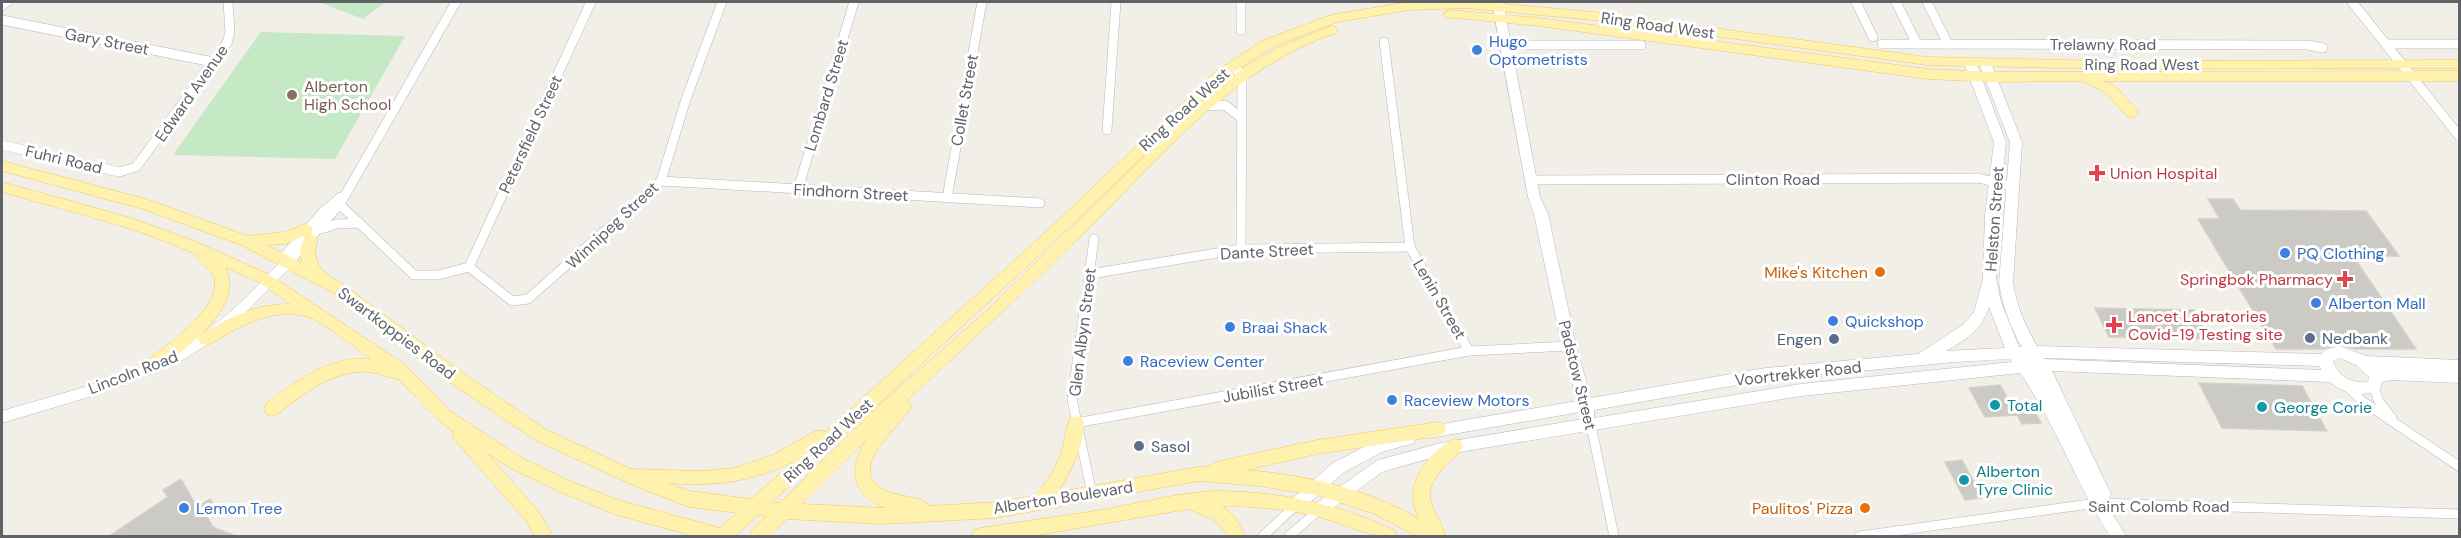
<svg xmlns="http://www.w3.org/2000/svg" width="2461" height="538" font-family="'DM Sans',sans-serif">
<rect width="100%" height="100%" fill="#f1efe8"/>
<g fill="#c5e8c5">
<path d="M319 2H386L363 19Z"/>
<path d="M261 32 405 36 335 159 173 155Z"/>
</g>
<g fill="#cccac5" stroke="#d6d1c6" stroke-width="1.5">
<path d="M2208 199H2233L2240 210 2366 211 2399 256H2353L2416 349H2355L2339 344 2323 349H2276L2198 219H2220Z"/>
<path d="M2095 308 2194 310 2210 339 2109 337Z"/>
<path d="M2199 383 2302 386 2327 431 2222 428Z"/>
<path d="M2000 385 2012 406 2031 404 2041 423 2022 424 2017 415 1985 417 1969 388Z"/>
<path d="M1962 460 1983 498 1965 500 1945 462Z"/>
<path d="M181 479 197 507 210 499 217 508 206 515 213 527 238 537H108L168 497 163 490Z"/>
</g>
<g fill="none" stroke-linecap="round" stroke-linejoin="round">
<g stroke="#b5b8bc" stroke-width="10">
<g id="street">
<path d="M1241 2V30"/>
<path d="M1856 2 1873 37"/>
<path d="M1896 2 1917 44"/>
<path d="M1927 2 1948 44"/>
<path d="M2352 2 2460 137"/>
<path d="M2 20 213 62"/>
<path d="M1384 42 1410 247 1469 351"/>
<path d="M1882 44 2308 45 2323 48"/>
<path d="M2387 44H2460"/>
<path d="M1514 45H1641"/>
<path d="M1233 66 1242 75 1241 249"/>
<path d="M1206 106 1225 105 1240 117"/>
<path d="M1107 130 1116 2"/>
<path d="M2 145 119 172 136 167 227 43 230 32 228 2"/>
<path d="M1530 180 1978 178 2015 187"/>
<path d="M661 181 1040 203"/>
<path d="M798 189 854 2"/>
<path d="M947 198 982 2"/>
<path d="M337 202 414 275H438L469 267"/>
<path d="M321 229 337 224 360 223"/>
<path d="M282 259 323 212 341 197"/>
<path d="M288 263 340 204 456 2"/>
<path d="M469 267 512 301 528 299 661 181 686 99 722 2"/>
<path d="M469 267 591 2"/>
<path d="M1090 274 1241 249 1410 247"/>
<path d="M2346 385 2362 401 2460 467"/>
<path d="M2374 386 2378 400 2392 418"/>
<path d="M1076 423 1469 351 1569 346"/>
<path d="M1591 425 1614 536"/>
<path d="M1092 494 1072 399 1094 239"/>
<path d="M1263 536 1296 505"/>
<path d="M1289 536 1319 510"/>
<path d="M1860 536 2097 503 2460 514"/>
</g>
</g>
<g stroke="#b6babf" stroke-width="1">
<g id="secondary">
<path d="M2 2H14L2 11Z"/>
<path d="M1492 2H1503L1540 197 1548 214 1576 346 1591 398 1766 368 1918 354 1964 324 1974 312 1983 279 1985 215 1994 142 1964 63 1970 59 1976 63 2006 142 1999 215 1996 278 2001 302 2019 347H2022C2010 327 2003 306 1999 283L2010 142 1979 63 1985 59 1991 63 2022 142 2013 283C2017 306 2025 326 2037 346L2321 354 2325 350 2340 346 2366 356 2460 360V383L2392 380 2382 382 2379 390C2361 397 2345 395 2330 382L2052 371 2111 494 2108 499 2104 500 2126 536H2110C2076 484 2056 424 2020 373L1801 396 1441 455 1382 472 1324 515 1319 517 1314 515 1311 510 1314 505 1378 460 1441 443 1583 419 1580 412 1430 438 1425 436 1423 432 1425 428 1430 426 1577 401 1562 346 1534 214 1528 197ZM1989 307 2005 348 1946 351C1965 341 1982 329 1989 307ZM2044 358 2320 366 2321 370 2044 359ZM2340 358 2356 365 2369 377 2368 382C2352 384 2338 377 2333 361ZM2010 359 2012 362 1801 384 1594 418V410L1766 380 1955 362Z"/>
<path d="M288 258 293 259 295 263 235 323 210 343 176 364 99 394 2 423V411C64 392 130 378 187 344 224 322 254 290 283 259Z"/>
<path d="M1409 432 1414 433 1416 438 1414 443 1382 452 1343 473 1301 510 1296 512 1291 510 1288 505 1291 500 1333 463 1373 442Z"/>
</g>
</g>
<g stroke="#f2c960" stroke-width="1">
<g id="primary">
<path d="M1409 2H1483L1603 13 1927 57 2108 61 2460 60V68L2108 69 1927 65 1603 21 1466 8 1409 10 1337 22 1272 47 1225 78 1046 249 772 502 780 503 874 410 983 314 1199 103 1243 68 1275 49 1331 26 1336 27 1337 30 1336 33C1235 67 1165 152 1092 225 1031 285 970 343 907 400L912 406C903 424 853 461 876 484 890 499 922 494 930 506L996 502 1034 496C1048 481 1058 466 1063 446 1065 437 1066 427 1070 418L1076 416 1082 418C1090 435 1068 477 1058 492L1198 467H1208L1216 462 1317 440 1438 422 1444 424 1446 429 1444 434 1438 436 1317 454 1246 470C1306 475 1368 489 1419 519 1416 512 1413 504 1413 496 1413 474 1435 446 1455 439L1461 441 1463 446C1459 455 1450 460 1444 467 1417 496 1436 508 1446 536H1417L1372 513 1320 496 1259 486 1198 481 996 518 881 524 787 519 769 536H750L752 530 766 516 758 515 735 536H694L617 515 558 491 510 468 487 453 539 512 553 536H535L527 522 454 439 452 434 453 431C432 417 418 397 399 380 395 377 391 378 386 376 345 361 309 389 278 414L272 416 266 414 264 409 266 404C296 381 331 355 371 359 358 350 320 320 308 317 273 307 240 326 212 343L206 345 200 343 198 339 200 335C230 317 255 304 290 304L260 283 225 267C247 307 182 351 155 373L149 375 143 373 141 368 143 363C165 347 218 311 215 281 214 269 199 265 197 255 135 226 67 211 2 192V182L131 218 197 242 270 275 404 364 450 411 522 458 570 481 618 500 720 528 737 513 689 507 635 486 535 440 452 384 334 293 241 245 143 209 2 171V161L146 199 248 236 284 232 306 224 311 226 313 230 311 234 318 239C309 264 325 275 344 285L464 374 547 430 631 469 703 471 735 468 773 455 814 432 820 430 825 432 1036 241 1215 72 1262 41 1331 15ZM305 236 300 249 302 263 267 245 285 244ZM866 440C848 469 851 496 886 508L802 504ZM793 462 751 499 689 491 668 483C713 487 752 482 793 462Z"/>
<path d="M1449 10 1539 18 1928 69 1992 72 2460 71V81H2104L2116 87 2137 110 2139 113 2132 118 2127 116 2106 93 2083 81 1992 82 1928 79 1539 26 1445 17 1443 14Z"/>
<path d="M1213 491C1278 491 1336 503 1394 530L1397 536C1368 538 1343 523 1315 516 1285 509 1253 506 1222 506L1236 518 1245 536H1229L1214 520 1188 509 1032 536H971L974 530 980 528 1102 510 1177 495Z"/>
</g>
</g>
<use href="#street" stroke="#fff" stroke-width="9"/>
<use href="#secondary" fill="#fff" fill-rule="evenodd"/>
<use href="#primary" fill="#fff2af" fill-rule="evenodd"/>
</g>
<g fill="#3f7fe0" stroke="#fff" stroke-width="2">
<circle cx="1477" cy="50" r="6"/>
<circle cx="2285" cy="253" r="6"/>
<circle cx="2316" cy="303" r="6"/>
<circle cx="1833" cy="321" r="6"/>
<circle cx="1230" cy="327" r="6"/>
<circle cx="1128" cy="361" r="6"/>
<circle cx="1392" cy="400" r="6"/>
<circle cx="184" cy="508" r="6"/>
</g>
<circle fill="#8d6e63" stroke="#fff" stroke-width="2" cx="292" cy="95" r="6"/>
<g fill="#e0444e" stroke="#fff" stroke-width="2">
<path d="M2094 164h6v6h6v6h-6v6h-6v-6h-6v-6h6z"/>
<path d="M2342 270h6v6h6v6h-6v6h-6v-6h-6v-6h6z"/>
<path d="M2111 316h6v6h6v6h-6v6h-6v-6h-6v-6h6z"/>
</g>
<g fill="#e8710a" stroke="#fff" stroke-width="2">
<circle cx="1880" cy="272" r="6"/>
<circle cx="1865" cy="508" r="6"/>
</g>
<g fill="#5c6f8a" stroke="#fff" stroke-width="2">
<circle cx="2310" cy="338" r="6"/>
<circle cx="1834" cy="339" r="6"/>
<circle cx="1139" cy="446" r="6"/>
</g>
<g fill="#0f9aa8" stroke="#fff" stroke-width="2">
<circle cx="1995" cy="405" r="6"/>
<circle cx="2262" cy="407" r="6"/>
<circle cx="1964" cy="480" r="6"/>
</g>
<g text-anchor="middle" stroke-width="6" stroke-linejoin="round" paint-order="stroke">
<g font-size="16" fill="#5f6368" stroke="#fff">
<text transform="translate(1658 25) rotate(8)" y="6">Ring Road West</text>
<text transform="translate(107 41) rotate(11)" y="6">Gary Street</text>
<text x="2103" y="50">Trelawny Road</text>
<text x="2142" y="70">Ring Road West</text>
<text transform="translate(191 93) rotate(-55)" y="6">Edward Avenue</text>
<text transform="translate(826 95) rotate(-73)" y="6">Lombard Street</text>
<text transform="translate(964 100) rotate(-80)" y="6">Collet Street</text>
<text transform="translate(1184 109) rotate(-42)" y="6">Ring Road West</text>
<text transform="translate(530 134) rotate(-65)" y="6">Petersfield Street</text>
<text transform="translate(64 159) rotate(13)" y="6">Fuhri Road</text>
<text x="1773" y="185">Clinton Road</text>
<text transform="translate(851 192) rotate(3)" y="6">Findhorn Street</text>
<text transform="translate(1994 219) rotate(-86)" y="6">Helston Street</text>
<text transform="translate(612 225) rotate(-43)" y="6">Winnipeg Street</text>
<text transform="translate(1267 251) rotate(-3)" y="6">Dante Street</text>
<text transform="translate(1440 299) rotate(60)" y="6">Lenin Street</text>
<text transform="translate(1082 332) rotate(-83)" y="6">Glen Albyn Street</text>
<text transform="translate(397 333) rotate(37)" y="6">Swartkoppies Road</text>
<text transform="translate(133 372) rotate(-21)" y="6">Lincoln Road</text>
<text transform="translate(1798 373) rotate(-6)" y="6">Voortrekker Road</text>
<text transform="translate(1578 375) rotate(76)" y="6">Padstow Street</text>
<text transform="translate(1273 388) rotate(-10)" y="6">Jubilist Street</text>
<text transform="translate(828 440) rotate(-43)" y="6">Ring Road West</text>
<text transform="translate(1063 497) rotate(-9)" y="6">Alberton Boulevard</text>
<text x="2159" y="512">Saint Colomb Road</text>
</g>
<g font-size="16" fill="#366cbe" stroke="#fff" text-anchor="start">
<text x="1489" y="47">Hugo<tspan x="1489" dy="18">Optometrists</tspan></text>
<text x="2297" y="259">PQ Clothing</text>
<text x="2328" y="309">Alberton Mall</text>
<text x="1845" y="327">Quickshop</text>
<text x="1242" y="333">Braai Shack</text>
<text x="1140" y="367">Raceview Center</text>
<text x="1404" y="406">Raceview Motors</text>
<text x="196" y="514">Lemon Tree</text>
</g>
<g font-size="16" fill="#785e54" stroke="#fff" text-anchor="start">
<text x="304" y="92">Alberton<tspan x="304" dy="18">High School</tspan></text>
</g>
<g font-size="16" fill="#be3a42" stroke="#fff" text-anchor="start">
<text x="2110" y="179">Union Hospital</text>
<text x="2333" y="285" text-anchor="end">Springbok Pharmacy</text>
<text x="2128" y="322">Lancet Labratories<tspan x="2128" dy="18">Covid-19 Testing site</tspan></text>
</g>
<g font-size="16" fill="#c56008" stroke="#fff" text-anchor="end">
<text x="1868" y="278">Mike's Kitchen</text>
<text x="1853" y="514">Paulitos' Pizza</text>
</g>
<g font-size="16" fill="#4e5e75" stroke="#fff" text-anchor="start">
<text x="2322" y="344">Nedbank</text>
<text x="1822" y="345" text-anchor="end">Engen</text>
<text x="1151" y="452">Sasol</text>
</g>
<g font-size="16" fill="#0d838f" stroke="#fff" text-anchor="start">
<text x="2007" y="411">Total</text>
<text x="2274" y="413">George Corie</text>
<text x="1976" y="477">Alberton<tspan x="1976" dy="18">Tyre Clinic</tspan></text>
</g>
</g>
<rect width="2461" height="538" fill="none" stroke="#5f6368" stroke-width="6"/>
</svg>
